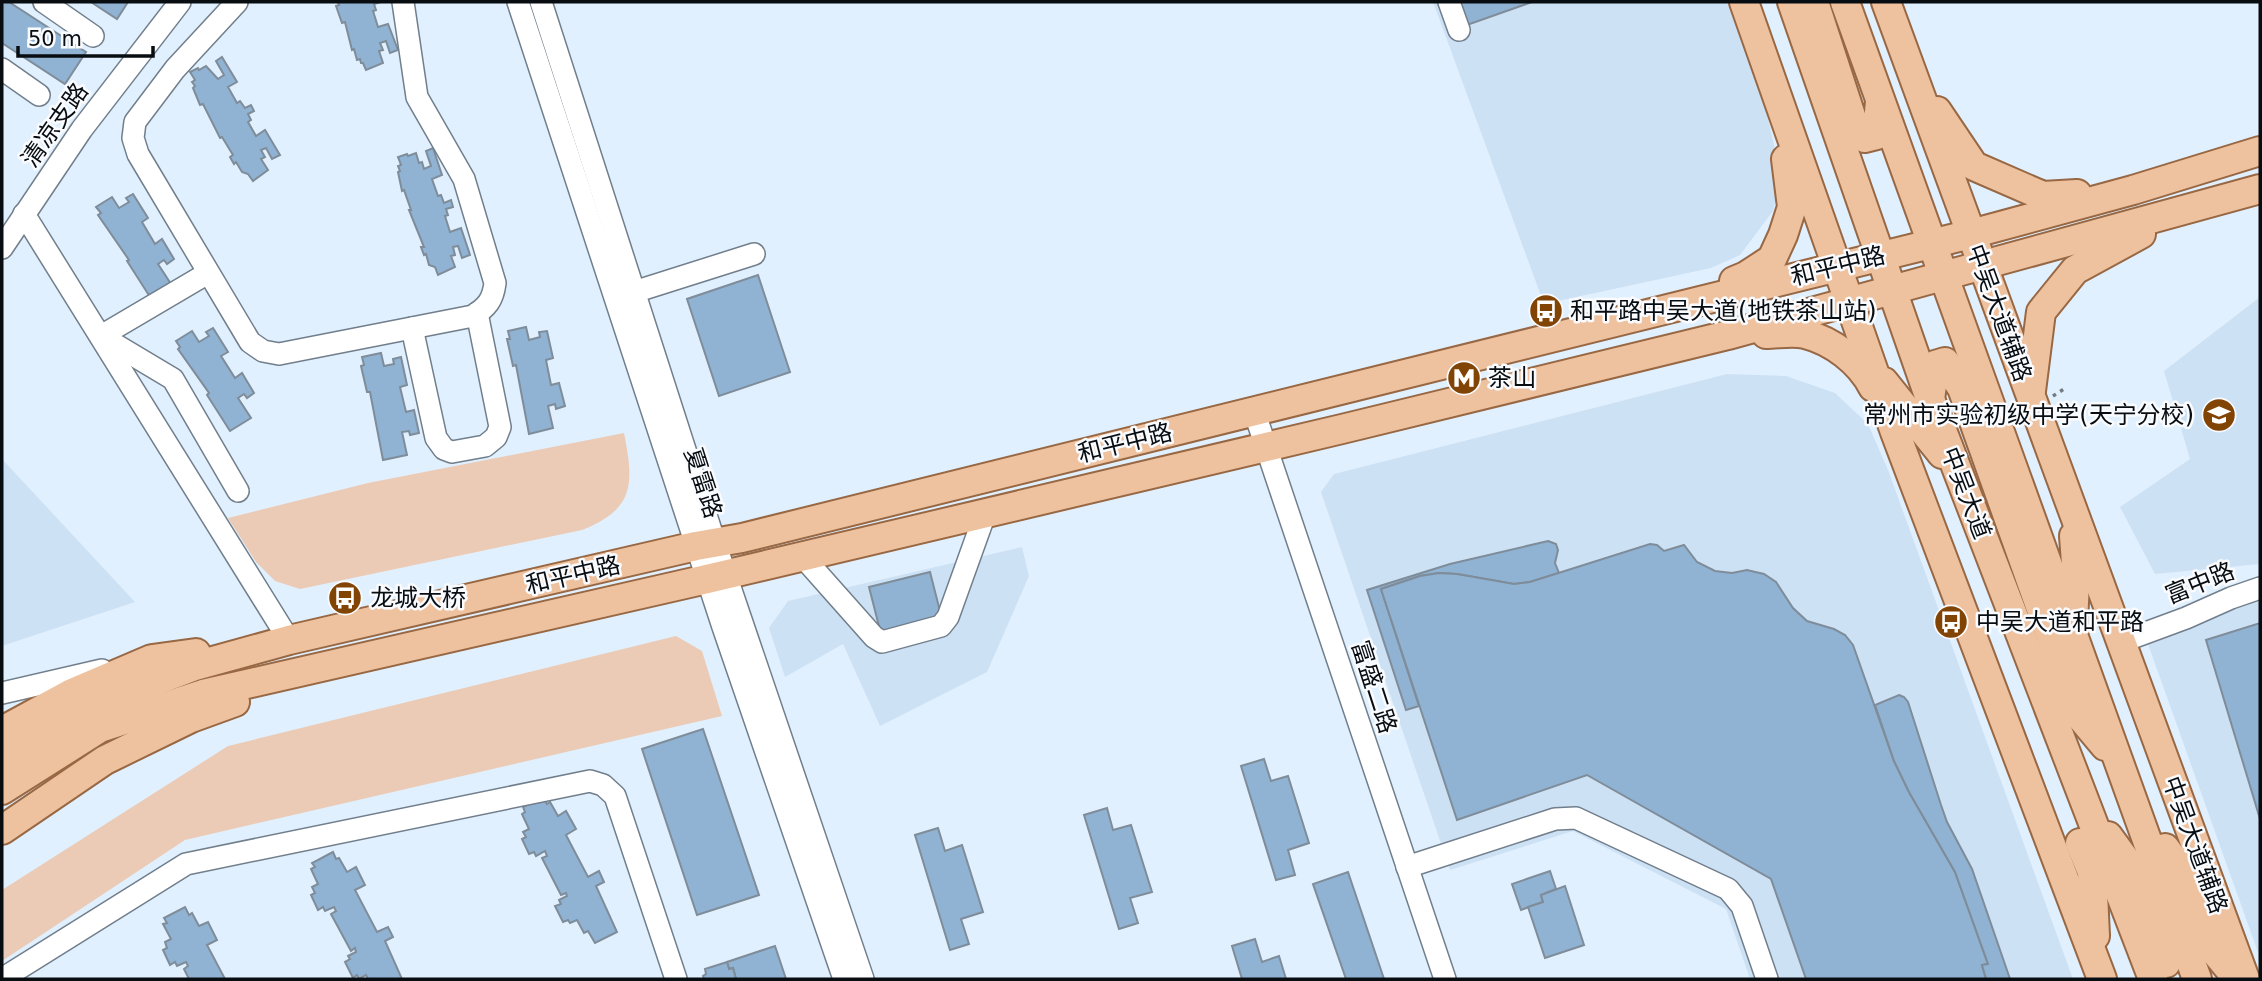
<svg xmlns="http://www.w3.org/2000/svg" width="2262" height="981" font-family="'DejaVu Sans','Noto Sans SC',sans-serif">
<rect width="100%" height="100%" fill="#e1f0fe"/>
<g fill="#cde1f5">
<path d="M1433 2H1727L1764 101 1781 176 1773 211 1740 255 1711 268 1544 304Z"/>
<path d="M2260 297V564L2155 574 2120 507 2190 459 2164 371Z"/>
<path d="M1727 374 1786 376 1835 393 1868 424 1888 470 2073 979H1750L1726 909 1573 831 1450 870 1321 492 1334 474Z"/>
<path d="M2 459 135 602 2 646Z"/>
<path d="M1022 547 1029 576 987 672 880 726 843 644 785 677 769 628 788 601Z"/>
<path d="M2260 601V958L2148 644 2235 609Z"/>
</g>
<g fill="#ebcbb5">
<path d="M624 433C634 484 635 509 582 530L300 589 275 581 256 562 228 518 368 483Z"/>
<path d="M676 636 702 651 722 716 185 840 2 961V890L228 746Z"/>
</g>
<g fill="#90b3d3" stroke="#7f8c99" stroke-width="2">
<path d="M2 2H9L86 52 65 84 2 43Z"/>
<path d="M91 2H128L117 19Z"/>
<path d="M338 2H381L374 4 376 10 373 11 378 27 388 24 398 50 390 53 386 41 380 43 383 50 379 51 383 63 366 70 363 63H361L360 59 357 60 354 49 352 50 345 22 342 23 336 6 339 5Z"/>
<path d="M1459 2H1532L1467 25Z"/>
<path d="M222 57 237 82 228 87 237 103 240 101 245 108 251 105 254 111 248 114 251 120 248 122 256 136 265 130 280 155 272 159 266 148 261 150 265 157 261 159 268 170 253 181 248 174 242 172 236 162 234 164 230 157 233 155 222 137 220 138 203 104 200 105 193 88 195 86 192 82 195 80 190 72 198 68 199 70 206 66 218 79 224 75 216 61Z"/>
<path d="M433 148 442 175 432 179 438 196 441 195 444 203 451 200 453 207 446 209 448 215 445 216 450 232 461 228 470 255 462 258 458 246 453 247 455 255 451 256 455 267 438 275 435 267 429 265 426 254 424 255 421 247H424L409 210H411L404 190 402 191 398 172 400 171 398 166 401 165 398 157 407 154 408 156 416 153 419 163 422 162 424 169 431 166 426 151Z"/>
<path d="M133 194 148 218 142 222 155 244 162 239 174 259 167 264 164 260 158 264 171 284 150 297 127 261 129 260 98 215 101 213 96 207 112 197 119 208 129 202 126 198Z"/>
<path d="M758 275 790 372 719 396 687 299Z"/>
<path d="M526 327 529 340 540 337 539 332 547 331 553 358 546 360 551 385 559 383 565 406 556 409 555 404 548 406 553 428 529 434 516 365 513 366 507 339H510L508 331Z"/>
<path d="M213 328 228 352 221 356 235 378 242 373 254 393 247 398 244 394 238 398 251 418 230 431 207 395 209 393 178 349 180 347 176 341 192 331 199 342 209 336 206 332Z"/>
<path d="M381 353 384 366 394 364 393 359 401 357 407 385 400 387 406 412 414 410 419 433 410 435 409 431 402 432 407 455 383 460 370 392H367L361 366 364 365 362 357Z"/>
<path d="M1548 541 1556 544 1558 550 1555 563 1559 573 1530 582 1514 584 1457 574 1439 573 1420 576 1381 589 1419 706 1406 710 1367 590 1450 564Z"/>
<path d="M1650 544 1657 545 1664 551 1684 545 1697 562 1715 571 1732 573 1747 570 1764 574 1776 582 1793 608 1807 621 1834 629 1845 635 1853 645 1894 761 1909 792 1955 872 1988 964 1982 965 1986 979H1806L1771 879 1587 775 1457 820 1381 589 1420 576 1439 573 1457 574 1514 584 1530 582Z"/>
<path d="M930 572 943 623 882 638 869 587Z"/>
<path d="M2260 623V819L2206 640Z"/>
<path d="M1899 695 1904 697 1908 702 1941 805 1947 822 1972 869 2010 979H1986L1982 965 1988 964 1955 872 1909 792 1894 761 1875 705Z"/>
<path d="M703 729 759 895 697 915 642 749Z"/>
<path d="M1264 759 1271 781 1288 776 1309 843 1288 850 1295 875 1276 880 1241 766Z"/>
<path d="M543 797 547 804 550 802 558 816 566 811 576 829 566 835 588 877 599 871 604 882 596 886 617 932 595 943 588 931 584 933 577 920 570 923 568 920 563 922 555 906 561 904 559 900 567 896 566 893 561 895 542 858 547 856 545 851 536 856 534 852 529 854 522 839 526 837 523 832 529 829 522 814 525 812 523 807Z"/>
<path d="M1107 808 1113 830 1131 825 1152 892 1130 898 1138 923 1119 929 1084 815Z"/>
<path d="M938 828 945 851 962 845 983 912 961 919 969 944 950 950 915 835Z"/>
<path d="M333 852 336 859 339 858 347 872 356 867 365 885 355 890 377 932 388 927 393 937 385 941 402 979H368L366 975 359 979 357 975 353 978 345 962 350 959 348 956 356 952 355 948 351 951 331 914 336 911 334 907 325 911 323 907 318 910 311 895 315 893 312 887 318 884 311 869 315 867 312 863Z"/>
<path d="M1550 871 1556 889 1541 895 1543 902 1521 910 1512 884Z"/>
<path d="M1348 872 1384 979H1346L1313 884Z"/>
<path d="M1565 886 1584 945 1545 958 1528 907 1543 902 1541 895Z"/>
<path d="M185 907 189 915 192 913 199 926 208 922 217 940 207 945 225 979H189L184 969 188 966 186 962 177 966 175 962 170 965 163 950 167 948 165 942 171 939 163 924 167 923 164 918Z"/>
<path d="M1255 939 1262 962 1279 956 1286 979H1242L1232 946Z"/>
<path d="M775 946 786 979H736L733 968 729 969 727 962Z"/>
<path d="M727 962 729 969 733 968 736 979H704L703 976 706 974 705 969Z"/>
</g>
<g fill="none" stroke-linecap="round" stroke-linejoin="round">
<g stroke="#717e8b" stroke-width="24">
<g id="minor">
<path d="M44 2 93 36"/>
<path d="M237 2 175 69 135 122 133 138 138 154 250 342 263 351 279 354 473 316C487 307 493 300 495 283L464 179 417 97 403 2"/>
<path d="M518 2 723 627 844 979"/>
<path d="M541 2 715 543 863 979"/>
<path d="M1449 2 1459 30"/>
<path d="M2 69 39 95"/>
<path d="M24 214 289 640"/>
<path d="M2 248 82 129 180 2"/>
<path d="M208 273 101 336 173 379 238 491"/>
<path d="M634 292 754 254"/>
<path d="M412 328 436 438 444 449 452 452 485 446 496 437 500 427 477 313"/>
<path d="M1254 411 1445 979"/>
<path d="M803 557 874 637 882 642 941 626 948 617 985 514"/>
<path d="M2121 642 2186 618 2231 598 2260 588"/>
<path d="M2 693 102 670"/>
<path d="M1407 867 1555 819 1576 818 1728 889 1742 906 1767 979"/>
<path d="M2 979 186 864 590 781 603 785 615 796 676 979"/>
</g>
</g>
<g stroke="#986844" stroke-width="32">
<g id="major">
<path d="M1744 2 1895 432 2102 979"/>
<path d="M1792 2 1930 399 2153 979"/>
<path d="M1814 2 1854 125 1865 138 1877 135 1880 101"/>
<path d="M1845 2 2197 979"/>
<path d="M1886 2 2245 979"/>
<path d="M1937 111 1974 166 2043 196 2077 194"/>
<path d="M1734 281 1746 276 1772 259 1783 235 1792 207 1786 159"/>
<path d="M1766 334C1778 334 1793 331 1805 334 1833 341 1860 362 1873 387"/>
<path d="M1884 382 1942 454"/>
<path d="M2031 391 2041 312 2075 270 2141 234"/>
<path d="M1930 399 1935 365 1945 362 1962 388 2079 715 2105 746"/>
<path d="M2073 622 2076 563 2074 536"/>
<path d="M2 731 70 694 152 659 196 653"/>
<path d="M2 762 90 706 195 666 289 640 696 546 742 538 1971 234 2133 190 2260 151"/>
<path d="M2 790 100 728 203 694 707 579 1342 429 1728 335 2260 189"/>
<path d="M2 830 105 760 191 718 235 702"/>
<path d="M2108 836 2135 873 2166 963"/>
<path d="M2080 843 2092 872 2095 936"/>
<path d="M2165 848 2173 859 2208 943 2236 977"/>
</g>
</g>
<path stroke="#717b84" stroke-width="3.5" stroke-dasharray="3.5 5" stroke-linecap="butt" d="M2053 396 2064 389"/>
<use href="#minor" stroke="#fff" stroke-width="21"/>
<use href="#major" stroke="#efc29f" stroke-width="28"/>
</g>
<defs>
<g id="bus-disc" transform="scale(1.75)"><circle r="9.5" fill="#824404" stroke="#f9fbfe"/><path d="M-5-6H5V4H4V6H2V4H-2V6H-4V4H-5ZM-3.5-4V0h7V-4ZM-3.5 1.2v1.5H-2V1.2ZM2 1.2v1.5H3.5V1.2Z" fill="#fff"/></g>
<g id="metro-disc" transform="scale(1.75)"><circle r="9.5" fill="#824404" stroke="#f9fbfe"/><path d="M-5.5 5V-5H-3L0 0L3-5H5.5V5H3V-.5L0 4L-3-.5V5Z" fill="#fff"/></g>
<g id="school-disc" transform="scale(1.75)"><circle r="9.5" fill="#824404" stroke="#f9fbfe"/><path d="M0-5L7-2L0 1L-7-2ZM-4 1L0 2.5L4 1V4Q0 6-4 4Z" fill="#fff"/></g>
</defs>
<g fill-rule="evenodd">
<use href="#bus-disc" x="1546" y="311"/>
<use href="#metro-disc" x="1464" y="378"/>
<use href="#school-disc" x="2219" y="415"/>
<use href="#bus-disc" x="345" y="598"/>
<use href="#bus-disc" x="1951" y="622"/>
</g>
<g text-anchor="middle" stroke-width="5" stroke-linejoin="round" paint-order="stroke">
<g font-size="24" fill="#080d11" stroke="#f9fbfe">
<text transform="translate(55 125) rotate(-55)" y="8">清凉支路</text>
<text transform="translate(1838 266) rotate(-14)" y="8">和平中路</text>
<text transform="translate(1999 313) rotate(70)" y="8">中吴大道辅路</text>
<text transform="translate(1125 443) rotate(-14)" y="8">和平中路</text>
<text transform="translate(703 483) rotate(72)" y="8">夏雷路</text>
<text transform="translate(1966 493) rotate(69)" y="8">中吴大道</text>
<text transform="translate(573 575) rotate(-13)" y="8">和平中路</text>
<text transform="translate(2200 583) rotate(-22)" y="8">富中路</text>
<text transform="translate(1374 687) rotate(72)" y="8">富盛二路</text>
<text transform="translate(2195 845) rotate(70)" y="8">中吴大道辅路</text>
</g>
<g font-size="24" fill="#080d11" stroke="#f9fbfe" text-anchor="start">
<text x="1570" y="319">和平路中吴大道(地铁茶山站)</text>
<text x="1488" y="386">茶山</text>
<text x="2194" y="423" text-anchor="end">常州市实验初级中学(天宁分校)</text>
<text x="370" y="606">龙城大桥</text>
<text x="1976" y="630">中吴大道和平路</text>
</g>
</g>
<rect width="2262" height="981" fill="none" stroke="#080d11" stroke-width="7"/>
<path d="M18 46v10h135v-10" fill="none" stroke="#080d11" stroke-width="3.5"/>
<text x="28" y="46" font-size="21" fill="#080d11" stroke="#f9fbfe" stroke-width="5" paint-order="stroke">50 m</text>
</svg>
